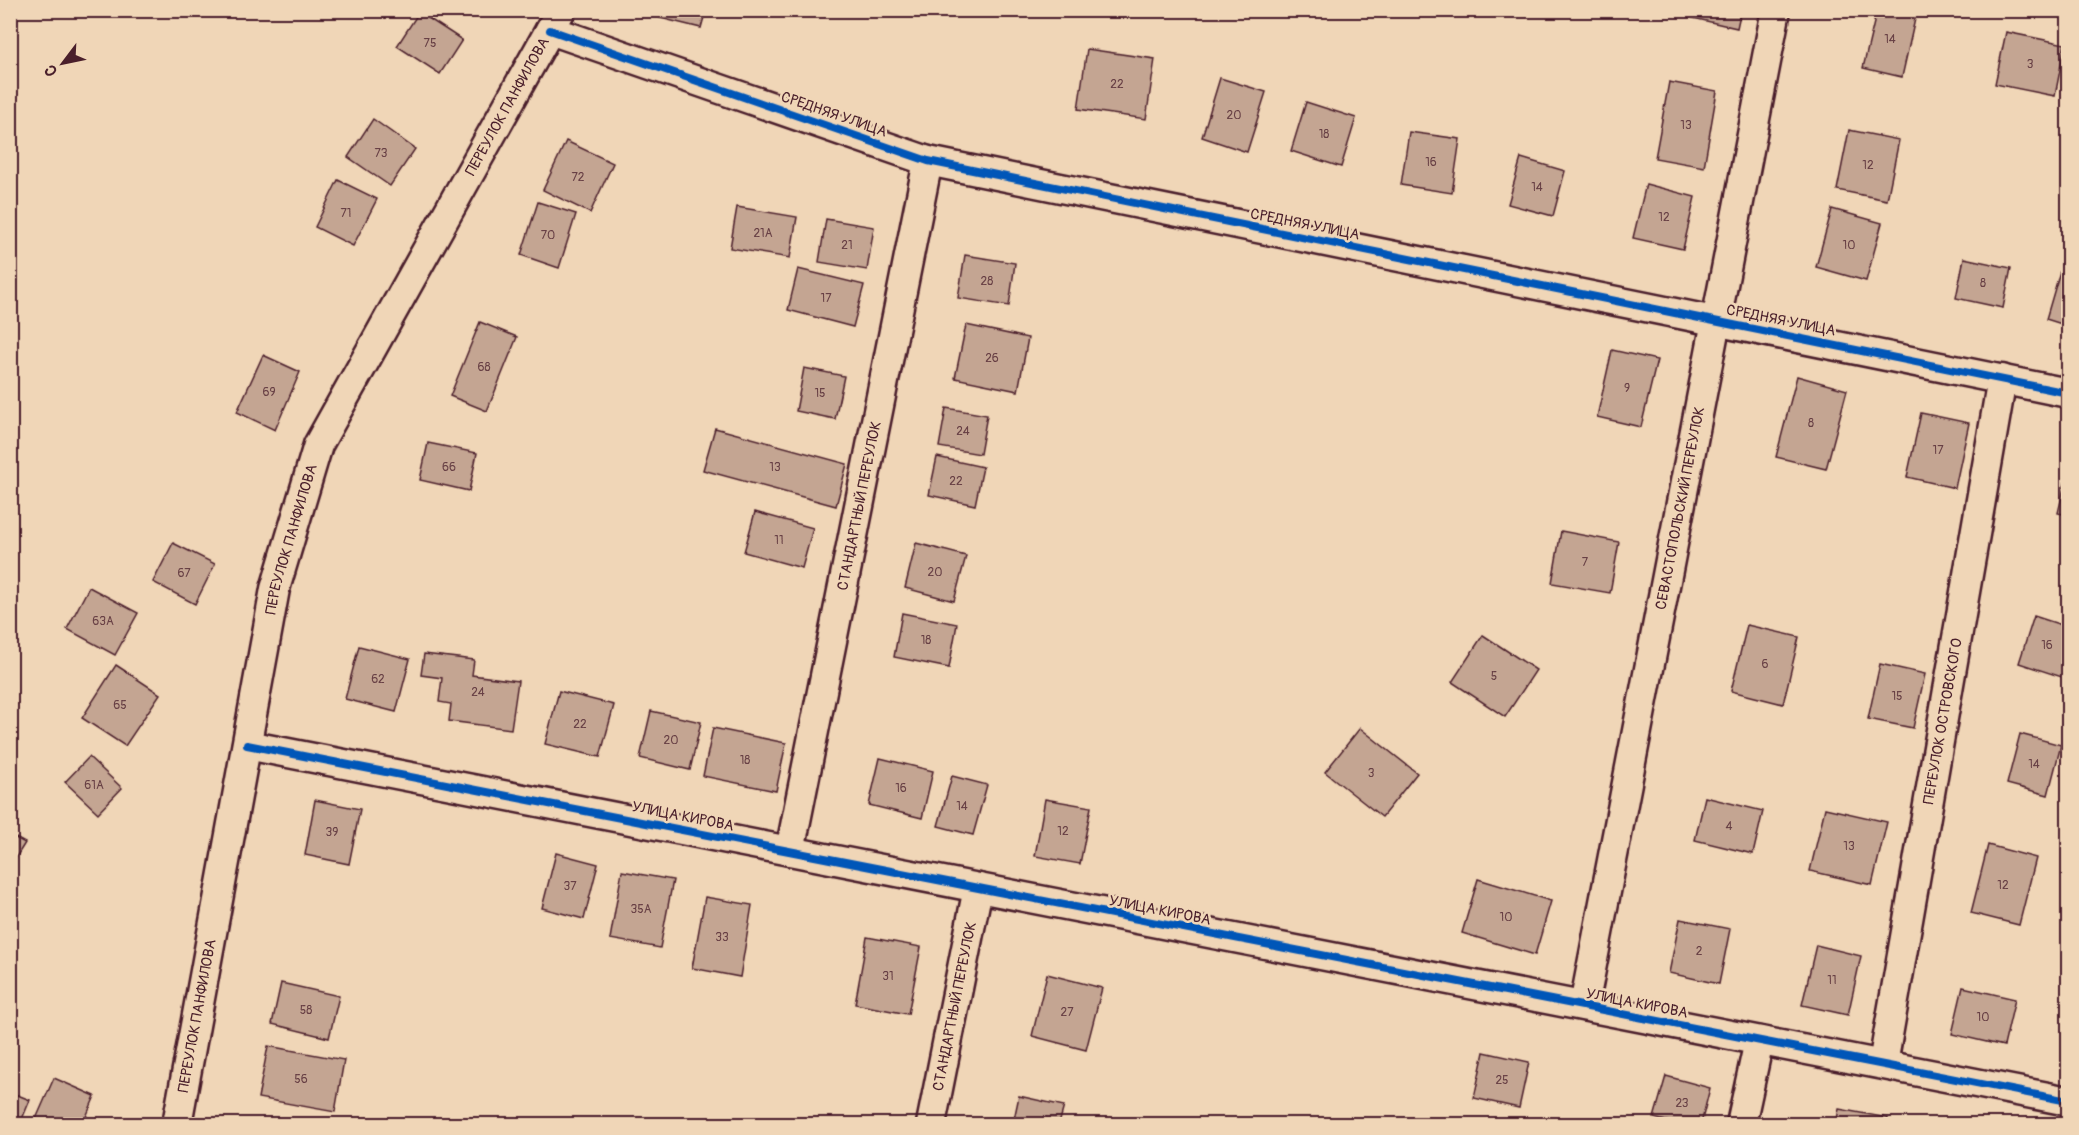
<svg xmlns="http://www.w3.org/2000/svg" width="2079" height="1135" font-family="Pangolin,sans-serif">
<rect width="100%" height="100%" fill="#f0d6b7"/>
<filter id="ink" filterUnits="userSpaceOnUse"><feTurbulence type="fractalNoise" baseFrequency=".0167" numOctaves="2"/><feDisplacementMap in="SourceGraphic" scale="12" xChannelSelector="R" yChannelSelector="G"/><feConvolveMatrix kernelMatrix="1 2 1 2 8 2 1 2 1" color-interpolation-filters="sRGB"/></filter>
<g filter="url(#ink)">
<g fill="#c4a592" stroke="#4a1f2b" stroke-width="1.5">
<path d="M662 10H706L701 28 660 18Z"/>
<path d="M1695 10H1741L1737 28 1693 18Z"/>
<path d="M1877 10H1917L1902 77 1863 68Z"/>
<path d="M419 12 462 40 440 74 397 46Z"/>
<path d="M2006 32 2065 44 2055 96 1995 84Z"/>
<path d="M1087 49 1155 59 1146 119 1078 109Z"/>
<path d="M1220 78 1266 92 1247 152 1202 137Z"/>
<path d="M1669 82 1717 91 1704 167 1655 158Z"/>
<path d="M1306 102 1356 118 1341 167 1291 151Z"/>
<path d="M373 119 415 149 390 186 348 157Z"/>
<path d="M1849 130 1899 140 1887 200 1837 190Z"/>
<path d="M1409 132 1460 139 1452 193 1401 185Z"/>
<path d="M566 141 613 163 590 213 543 190Z"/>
<path d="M1521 158 1565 171 1553 216 1508 204Z"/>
<path d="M338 180 377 199 353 246 315 227Z"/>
<path d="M1646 184 1695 197 1683 249 1633 238Z"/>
<path d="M538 202 576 214 559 268 521 255Z"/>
<path d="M737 207 797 217 790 258 730 248Z"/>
<path d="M1832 209 1882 223 1866 281 1816 267Z"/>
<path d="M826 219 874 227 867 270 819 262Z"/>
<path d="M965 255 1015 263 1009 306 958 298Z"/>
<path d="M1964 258 2011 268 2003 308 1956 298Z"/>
<path d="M798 269 864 285 853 327 788 310Z"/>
<path d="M2060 271 2068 274V326L2046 319Z"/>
<path d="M480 322 517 337 487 411 450 396Z"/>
<path d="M966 325 1028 338 1018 391 955 378Z"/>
<path d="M1612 350 1657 360 1641 427 1597 417Z"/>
<path d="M263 355 300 372 275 430 237 412Z"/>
<path d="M804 368 844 376 835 419 796 411Z"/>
<path d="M1797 376 1847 390 1826 469 1776 457Z"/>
<path d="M946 408 987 415 980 454 939 447Z"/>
<path d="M1921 413 1969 423 1955 488 1907 477Z"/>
<path d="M715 428 847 464 836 506 703 470Z"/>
<path d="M428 443 477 453 469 491 420 480Z"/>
<path d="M937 457 983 467 975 505 929 495Z"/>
<path d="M2068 471V515L2058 513Z"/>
<path d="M755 512 813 528 802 568 744 552Z"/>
<path d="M1561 531 1619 542 1610 593 1552 583Z"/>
<path d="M173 543 215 564 195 604 153 582Z"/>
<path d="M916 543 966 556 954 601 905 588Z"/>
<path d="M89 587 138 613 115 655 67 629Z"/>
<path d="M902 613 957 624 949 668 894 657Z"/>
<path d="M2034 616 2068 627V679L2019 663Z"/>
<path d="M1747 625 1799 637 1783 704 1731 691Z"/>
<path d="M1483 635 1536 670 1505 717 1452 682Z"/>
<path d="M359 646 410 659 396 712 345 699Z"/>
<path d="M424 654 474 660 472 675 518 681 511 729 449 721 451 704 439 702 442 678 421 675Z"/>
<path d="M1880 664 1925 674 1913 728 1868 719Z"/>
<path d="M116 665 160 694 125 746 82 718Z"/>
<path d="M559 691 614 705 600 757 545 744Z"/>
<path d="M651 711 701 722 690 770 640 758Z"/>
<path d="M713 728 786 743 776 791 703 776Z"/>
<path d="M1360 728 1417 773 1382 817 1325 772Z"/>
<path d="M2020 734 2061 745 2048 795 2007 784Z"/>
<path d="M89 757 122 788 98 813 65 782Z"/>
<path d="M880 758 933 771 922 818 869 805Z"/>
<path d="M952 776 987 785 973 835 938 826Z"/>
<path d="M1705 797 1763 811 1753 854 1695 840Z"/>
<path d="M1045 799 1091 807 1080 864 1035 856Z"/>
<path d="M315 800 360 809 349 864 305 855Z"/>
<path d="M1825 808 1887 822 1872 885 1810 871Z"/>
<path d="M10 835 25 843 10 867Z"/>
<path d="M1988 845 2036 858 2019 925 1971 913Z"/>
<path d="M556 853 598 864 584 919 542 908Z"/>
<path d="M622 871 673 880 660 948 610 939Z"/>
<path d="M1478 879 1551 901 1535 955 1462 933Z"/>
<path d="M705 897 752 905 740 977 692 968Z"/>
<path d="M1680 919 1730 929 1719 984 1669 973Z"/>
<path d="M867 937 921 947 908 1014 855 1004Z"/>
<path d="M1816 945 1861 956 1848 1015 1802 1005Z"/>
<path d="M1047 974 1102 988 1086 1050 1032 1036Z"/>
<path d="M281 983 339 996 329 1038 272 1024Z"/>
<path d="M1963 987 2015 999 2004 1046 1952 1034Z"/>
<path d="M268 1046 344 1060 335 1112 258 1098Z"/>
<path d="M1484 1052 1529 1062 1519 1108 1474 1098Z"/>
<path d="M1666 1076 1710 1088 1701 1124H1678L1654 1118Z"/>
<path d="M54 1078 95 1096 83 1124H47L36 1119Z"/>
<path d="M10 1092 30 1100 20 1124H10Z"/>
<path d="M1019 1096 1064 1106 1059 1124H1013Z"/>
<path d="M1839 1109 1888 1118 1887 1124H1836Z"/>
</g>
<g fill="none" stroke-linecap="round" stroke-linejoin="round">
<g stroke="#4a1f2b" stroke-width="33">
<g id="minor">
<path d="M550 30 928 161 2068 393"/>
<path d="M247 745 2068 1101"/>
<path id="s1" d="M790 851 928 161"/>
<path id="s2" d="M1584 1006 1776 10"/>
<path id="s3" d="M1883 1064 2002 379"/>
<path id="s4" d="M177 1124 275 589 318 445 561 10"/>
<path id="s5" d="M931 1124 978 888"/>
<path d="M1741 1124 1759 1041"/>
</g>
</g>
<use href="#minor" stroke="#f0d6b7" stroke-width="28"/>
<g stroke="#f0d6b7" stroke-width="11">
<g id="cycleway">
<path d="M550 30 928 161 2068 393"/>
<path d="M247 745 2068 1101"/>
</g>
</g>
<use href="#cycleway" stroke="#0057b8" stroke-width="8"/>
</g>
</g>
<g text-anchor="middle" stroke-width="5" stroke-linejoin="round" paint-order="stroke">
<g font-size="12" fill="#684045">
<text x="1890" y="43">14</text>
<text x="430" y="47">75</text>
<text x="2030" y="68">3</text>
<text x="1117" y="88">22</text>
<text x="1234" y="119">20</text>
<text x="1686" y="129">13</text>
<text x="1324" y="138">18</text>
<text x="381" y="157">73</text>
<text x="1431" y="166">16</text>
<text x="1868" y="169">12</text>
<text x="578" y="181">72</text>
<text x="1537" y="191">14</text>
<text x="346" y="217">71</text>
<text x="1664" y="221">12</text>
<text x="763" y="237">21А</text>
<text x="548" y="239">70</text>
<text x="847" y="249">21</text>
<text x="1849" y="249">10</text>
<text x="987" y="285">28</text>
<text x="1983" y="287">8</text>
<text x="826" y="302">17</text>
<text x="992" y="362">26</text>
<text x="484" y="371">68</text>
<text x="1627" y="392">9</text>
<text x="269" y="396">69</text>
<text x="820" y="397">15</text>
<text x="1811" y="427">8</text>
<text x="963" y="435">24</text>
<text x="1938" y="454">17</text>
<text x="449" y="471">66</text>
<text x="775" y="471">13</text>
<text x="956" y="485">22</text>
<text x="779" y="544">11</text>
<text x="1585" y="566">7</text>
<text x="935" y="576">20</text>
<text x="184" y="577">67</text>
<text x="103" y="625">63А</text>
<text x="926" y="644">18</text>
<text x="2047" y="649">16</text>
<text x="1765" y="668">6</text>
<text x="1494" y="680">5</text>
<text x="378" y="683">62</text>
<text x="478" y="696">24</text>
<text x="1897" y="700">15</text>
<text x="120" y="709">65</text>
<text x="580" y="728">22</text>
<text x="671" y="744">20</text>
<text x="745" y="764">18</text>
<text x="2034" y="768">14</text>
<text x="1371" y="777">3</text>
<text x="94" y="789">61А</text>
<text x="901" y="792">16</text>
<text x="962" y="810">14</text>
<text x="1729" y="830">4</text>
<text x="1063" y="835">12</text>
<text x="332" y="836">39</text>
<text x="1849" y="850">13</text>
<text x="2003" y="889">12</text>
<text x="570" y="890">37</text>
<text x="641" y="913">35А</text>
<text x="1506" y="921">10</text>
<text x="722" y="941">33</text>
<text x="1699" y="955">2</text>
<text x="888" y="980">31</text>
<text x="1832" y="984">11</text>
<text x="306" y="1014">58</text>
<text x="1067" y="1016">27</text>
<text x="1983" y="1021">10</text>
<text x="301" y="1083">56</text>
<text x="1502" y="1084">25</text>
<text x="1682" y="1107">23</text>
</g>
<g font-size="15" fill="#4a1f2b" stroke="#f0d6b7">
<text dy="5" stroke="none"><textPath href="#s4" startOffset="1082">ПЕРЕУЛОК ПАНФИЛОВА</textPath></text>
<text transform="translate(834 114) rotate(19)" y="5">СРЕДНЯЯ УЛИЦА</text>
<text transform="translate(1305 224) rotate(11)" y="5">СРЕДНЯЯ УЛИЦА</text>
<text transform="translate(1781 320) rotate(11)" y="5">СРЕДНЯЯ УЛИЦА</text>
<text dy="5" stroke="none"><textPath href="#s1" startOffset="352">СТАНДАРТНЫЙ ПЕРЕУЛОК</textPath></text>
<text dy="5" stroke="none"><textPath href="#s2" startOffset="507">СЕВАСТОПОЛЬСКИЙ ПЕРЕУЛОК</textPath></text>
<text dy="5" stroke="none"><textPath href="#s4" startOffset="596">ПЕРЕУЛОК ПАНФИЛОВА</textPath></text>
<text dy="5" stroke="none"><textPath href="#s3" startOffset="348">ПЕРЕУЛОК ОСТРОВСКОГО</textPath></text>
<text transform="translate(683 816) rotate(11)" y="5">УЛИЦА КИРОВА</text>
<text transform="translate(1160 910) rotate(11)" y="5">УЛИЦА КИРОВА</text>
<text transform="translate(1637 1003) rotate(11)" y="5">УЛИЦА КИРОВА</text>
<text dy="5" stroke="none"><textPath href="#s5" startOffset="120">СТАНДАРТНЫЙ ПЕРЕУЛОК</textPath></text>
<text dy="5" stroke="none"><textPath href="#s4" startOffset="110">ПЕРЕУЛОК ПАНФИЛОВА</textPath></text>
</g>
</g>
<rect width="2079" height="1135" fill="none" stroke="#f0d6b7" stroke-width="36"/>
<rect x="18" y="18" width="2043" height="1099" fill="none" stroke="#4a1f2b" stroke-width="2" filter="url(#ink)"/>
<g transform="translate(63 63) rotate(238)" stroke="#f0d6b7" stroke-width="4.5" paint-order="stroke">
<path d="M0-4.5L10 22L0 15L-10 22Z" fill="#4a1f2b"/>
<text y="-9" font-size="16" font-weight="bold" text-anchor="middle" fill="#4a1f2b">С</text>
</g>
</svg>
